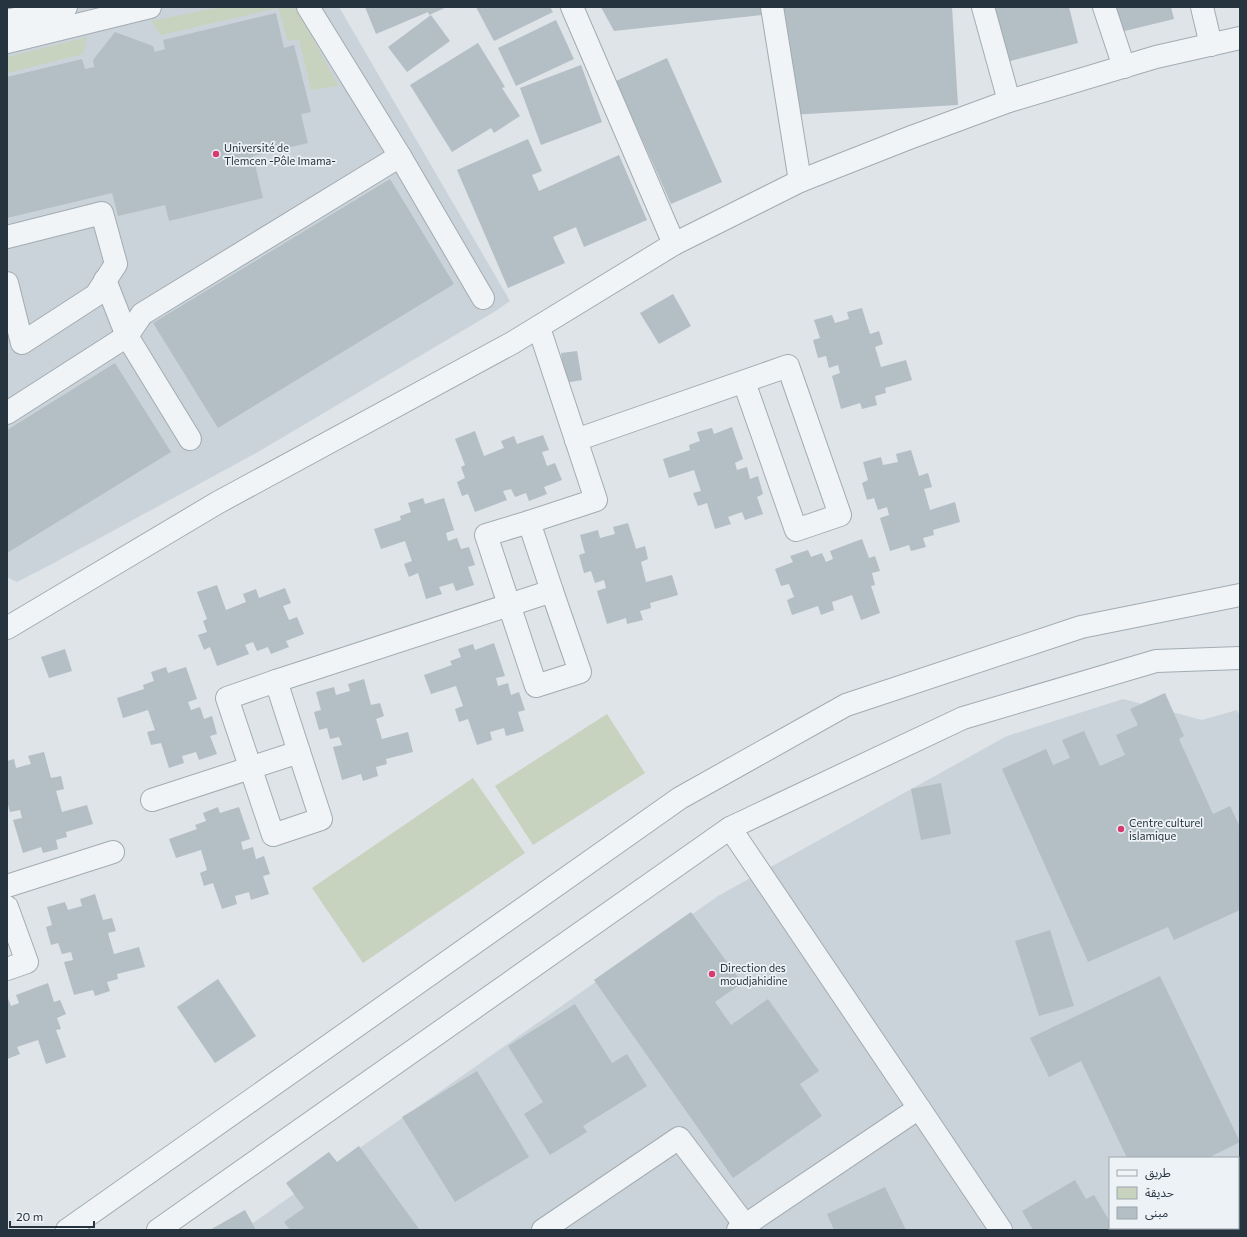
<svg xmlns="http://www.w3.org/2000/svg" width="1247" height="1237" font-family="Commissioner,'Noto Sans Arabic',sans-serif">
<rect width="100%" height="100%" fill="#dee4e8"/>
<g fill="#cbd3da">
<path d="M7 7H339L510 301 494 312 258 452 50 565 17 582 7 577Z"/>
<path d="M1123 699 1202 720 1237 710 1240 717V1195L1238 1207V1158H1110V1228H1235L1234 1230H243L718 896 1007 736Z"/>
</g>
<g fill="#c7d3be">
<path d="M220 7H295L339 86 311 90 299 39 288 41 278 8 161 35 151 21Z"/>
<path d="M87 37 83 54 7 73V57Z"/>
<path d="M607 714 645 773 533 845 495 786Z"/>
<path d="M473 778 525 853 363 963 312 888Z"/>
</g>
<g fill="#b4bec5">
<path d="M365 7H447L429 15 428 12 376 34Z"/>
<path d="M476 7H550L553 12 494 41Z"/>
<path d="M601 7H761L762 15 614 31Z"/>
<path d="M783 7H952L958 105 790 115Z"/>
<path d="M980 7H1069L1078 43 995 65Z"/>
<path d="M1097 7H1171L1174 19 1104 36Z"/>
<path d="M276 13 284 48 294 45 311 112 301 114 308 143 253 156 263 198 169 221 165 205 118 216 112 193 7 218V77L82 59 85 69 94 67 93 60 115 32 153 46 155 52 165 49 163 40Z"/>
<path d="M431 15 450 41 407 72 388 47Z"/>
<path d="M556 20 574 59 516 86 498 48Z"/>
<path d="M478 43 505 87 502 88 520 116 494 133 491 128 452 152 410 85Z"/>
<path d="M667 58 722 182 671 204 616 81Z"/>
<path d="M581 65 602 122 541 145 520 88Z"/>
<path d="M528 139 542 171 532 175 539 191 619 155 647 220 584 247 576 227 553 237 565 263 508 288 457 170Z"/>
<path d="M390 179 454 284 218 428 153 323Z"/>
<path d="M673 294 691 326 659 344 640 313Z"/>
<path d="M862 308 870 334 879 331 883 344 875 347 881 367 906 360 912 380 885 388 886 393 875 396 877 405 862 409 860 403 841 409 832 376 840 373 838 365 829 368 826 356 818 358 813 340 820 338 814 320 832 315 835 323 849 319 847 312Z"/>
<path d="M577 351 582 380 565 383 561 353Z"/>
<path d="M115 363 171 452 7 553V430Z"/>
<path d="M732 427 743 459 735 463 737 470 747 467 750 479 758 476 763 494 757 497 763 514 745 520 742 512 728 517 731 524 715 529 707 503 698 506 693 493 701 491 694 470 669 478 663 459 690 450 689 445 700 441 697 432 712 428 714 434Z"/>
<path d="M475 431 484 456 504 448 501 441 514 436 517 444 543 435 549 450 542 452 547 466 555 463 562 480 544 487 547 494 529 501 526 493 515 497 511 489 503 491 507 500 475 512 468 494 462 496 457 482 465 478 461 467 465 465 455 439Z"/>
<path d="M911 450 919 476 928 473 932 487 924 489 930 510 955 502 960 522 933 530 934 535 923 538 926 547 911 551 909 545 890 551 880 518 889 515 887 507 878 510 874 498 867 500 862 483 868 480 863 462 881 457 883 465 898 462 896 454Z"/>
<path d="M423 498 425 504 444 498 454 530 446 533 448 541 457 538 461 549 469 547 475 565 468 567 474 585 456 591 453 583 439 587 442 594 426 599 418 573 409 577 404 564 412 561 405 541 381 549 374 529 401 520 400 516 411 512 408 503Z"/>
<path d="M628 523 636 549 645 546 648 559 641 562 646 582 672 575 678 595 650 603 651 608 640 611 643 620 627 624 626 618 607 624 597 591 606 588 604 580 595 583 591 571 584 573 579 555 585 553 580 535 598 530 600 538 615 534 613 527Z"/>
<path d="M862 539 869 558 875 556 880 571 872 573 875 585 871 586 880 613 861 620 852 595 832 602 834 610 821 615 818 606 792 615 787 600 794 597 789 584 781 586 775 569 793 562 790 556 808 550 811 557 822 553 826 562 833 559 830 551Z"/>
<path d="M217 585 226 610 246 602 243 594 256 589 259 598 285 588 291 603 283 606 289 620 297 617 304 634 286 641 289 647 271 654 268 647 257 651 253 642 245 645 249 654 217 666 210 647 204 650 198 635 207 632 203 621 207 619 197 592Z"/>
<path d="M494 643 505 676 496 678 498 686 508 683 511 695 519 692 525 710 518 712 524 731 506 736 504 728 490 732 492 740 477 745 468 719 459 722 455 709 463 706 456 686 431 694 424 675 452 665 450 661 461 657 458 649 473 644 475 650Z"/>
<path d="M65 649 72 671 49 678 41 657Z"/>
<path d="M166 667 168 673 186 667 197 699 188 702 191 710 200 707 204 719 212 716 217 734 210 736 217 754 199 760 196 752 182 756 184 763 169 768 161 743 151 745 147 732 155 730 148 710 123 718 117 698 144 689 143 685 154 681 151 672Z"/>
<path d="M364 679 371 705 380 703 384 716 376 719 382 739 408 732 413 752 386 759 387 764 376 767 378 776 363 781 361 774 342 780 333 747 342 745 339 737 330 739 327 728 319 730 314 712 321 710 316 692 334 687 336 695 350 691 348 684Z"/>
<path d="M1165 693 1184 736 1179 739 1213 814 1230 806 1240 827V910L1174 940 1168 927 1088 962 1002 769 1046 749 1053 765 1070 758 1062 740 1084 731 1100 766 1125 755 1116 735 1138 725 1130 709Z"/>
<path d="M44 752 51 778 61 776 64 789 56 791 62 812 87 805 93 824 66 832 67 837 56 840 58 849 43 853 41 847 23 853 13 820 22 818 20 810 10 812 7 801V761L14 759 16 768 31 764 28 756Z"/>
<path d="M941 783 951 834 921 840 911 789Z"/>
<path d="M218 807 220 813 239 807 250 839 241 842 243 850 253 847 256 859 264 856 270 874 263 876 269 894 251 900 249 892 235 896 237 904 222 909 213 883 204 886 200 873 207 870 201 850 176 858 169 839 197 829 195 825 206 821 203 813Z"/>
<path d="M95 894 103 920 112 918 116 931 108 933 114 954 139 947 145 967 117 974 118 979 107 982 110 991 95 996 93 990 74 995 64 962 73 960 71 952 62 954 58 943 51 945 46 927 52 925 47 907 65 902 68 910 82 906 80 899Z"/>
<path d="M691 912 742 983 715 1002 731 1025 768 999 819 1071 800 1084 822 1116 733 1178 594 980Z"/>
<path d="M1050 930 1074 1006 1039 1016 1015 941Z"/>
<path d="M1160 976 1240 1142 1208 1158H1127L1081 1061 1049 1077 1030 1038Z"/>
<path d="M218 979 256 1036 215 1063 177 1007Z"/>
<path d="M48 983 54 1002 60 1000 66 1014 57 1018 61 1029 56 1030 66 1057 46 1064 38 1040 17 1047 20 1054 7 1059V996L11 1006 19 1003 16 995Z"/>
<path d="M575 1004 612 1063 627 1054 647 1086 583 1126 587 1132 550 1155 524 1114 543 1102 508 1046Z"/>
<path d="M477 1071 529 1157 455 1202 402 1117Z"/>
<path d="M359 1146 419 1229 417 1230H290L284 1222 304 1208 286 1183 329 1152 337 1162Z"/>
<path d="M1075 1180 1086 1199 1094 1195 1110 1222V1228H1113L1115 1230H1033L1022 1211Z"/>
<path d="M885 1187 906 1230H834L827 1214Z"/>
<path d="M245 1210 256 1230H210Z"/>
<path d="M1133 1228H1198L1199 1230H1134Z"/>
</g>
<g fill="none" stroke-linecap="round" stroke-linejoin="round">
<g stroke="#a3acb2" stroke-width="24">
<g id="minor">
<path d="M308 7 400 156 483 298"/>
<path d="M572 7 674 244"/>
<path d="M772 7 800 181"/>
<path d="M983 7 1009 101"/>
<path d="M1104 7 1124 67"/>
<path d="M1202 7 1211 45"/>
<path d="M7 21 66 7"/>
<path d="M7 42 150 7"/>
<path d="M7 237 102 213 116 264 96 295 22 343 7 283"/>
<path d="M105 280 127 336 190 439"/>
<path d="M7 413 127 336 142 314 400 156"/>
<path d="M576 440 788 366 840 515 796 530 744 382"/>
<path d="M529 522 486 535 536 686 580 672 552 591"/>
<path d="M7 628 217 503 512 343 674 244 800 181 909 138 1009 101 1156 57 1240 38"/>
<path d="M276 681 227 698 273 835 321 819 299 752"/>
<path d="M152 800 299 752 276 681 552 591 529 522 596 500 539 328"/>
<path d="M730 828 919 1108 738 1230"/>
<path d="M7 886 113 852"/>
<path d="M7 907 27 962 7 969"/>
<path d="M919 1108 1001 1230"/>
<path d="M67 1230 680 798 846 705 1081 627 1240 595"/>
<path d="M158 1230 730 828 963 718 1156 661 1240 658"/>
<path d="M543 1230 679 1138 745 1225"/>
</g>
</g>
<use href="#minor" stroke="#f0f4f6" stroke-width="22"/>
</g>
<g fill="#d63a6f" stroke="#edf2f6" stroke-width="1.5">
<circle cx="216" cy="154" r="4"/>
<circle cx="1121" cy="829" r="4"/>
<circle cx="712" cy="974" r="4"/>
</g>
<g text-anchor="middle" stroke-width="3.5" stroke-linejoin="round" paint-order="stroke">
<g font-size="11" fill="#263440" stroke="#edf2f6" text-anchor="start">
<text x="224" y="152">Université de<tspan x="224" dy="13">Tlemcen -Pôle Imama-</tspan></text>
<text x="1129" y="827">Centre culturel<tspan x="1129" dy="13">islamique</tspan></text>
<text x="720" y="972">Direction des<tspan x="720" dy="13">moudjahidine</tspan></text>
</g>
</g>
<rect width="1247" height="1237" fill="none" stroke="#263440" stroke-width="16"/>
<rect x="1109" y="1157" width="130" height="72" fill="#edf2f6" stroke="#9da6ad"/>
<rect x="1117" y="1170" width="20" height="6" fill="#f0f4f6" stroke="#9da6ad"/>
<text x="1145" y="1177" font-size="12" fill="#263440">طريق</text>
<rect x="1117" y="1187" width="20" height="12" fill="#c7d3be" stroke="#9da6ad"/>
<text x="1145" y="1197" font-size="12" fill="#263440">حديقة</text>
<rect x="1117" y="1207" width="20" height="12" fill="#b4bec5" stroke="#9da6ad"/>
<text x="1145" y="1217" font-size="12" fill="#263440">مبنى</text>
<path d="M10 1221v6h84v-6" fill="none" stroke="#263440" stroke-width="2"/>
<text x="16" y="1221" font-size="12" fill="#263440" stroke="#edf2f6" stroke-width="3" paint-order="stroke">20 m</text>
</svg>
